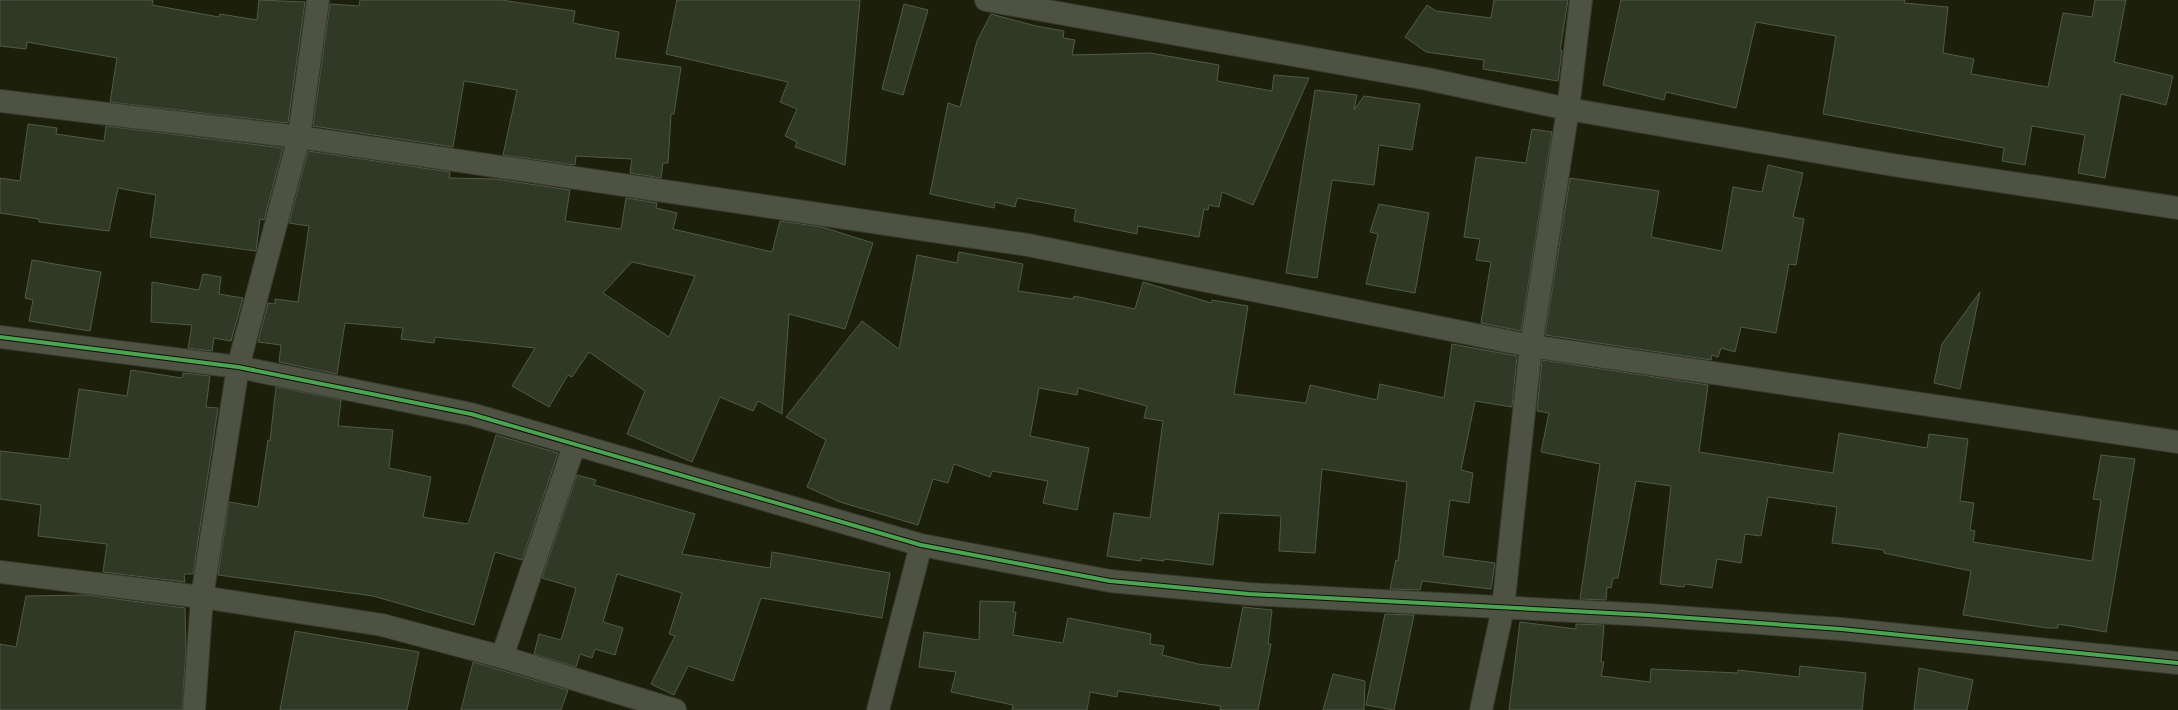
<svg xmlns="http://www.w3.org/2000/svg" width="2178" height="710" font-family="'Noto Sans',sans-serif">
<rect width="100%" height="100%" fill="#1c200b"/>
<g fill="#2f3925" stroke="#515948" fill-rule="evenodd">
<path d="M0 0H153L152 5 219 17 220 14 257 20 259 0 305 2 288 123 110 102 117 58 27 42 26 49 0 46Z"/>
<path d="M360 0H501L575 11 573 23 619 32 615 58 681 67 674 114H671L668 163H663L661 178 630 173 632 159 576 156 575 165 503 155 517 90 464 81 453 147 313 126 330 4 359 6Z"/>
<path d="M677 0H860L845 165 795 147 797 142 785 136 797 109 780 102 788 82 666 54Z"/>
<path d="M1494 0H1568L1560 50H1562L1558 81 1483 69 1484 60 1426 52 1405 37 1427 5 1436 11 1491 18Z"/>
<path d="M1621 0H1905L1904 3 1948 7 1943 53 1974 59 1971 74 2048 87 2063 13 2092 17 2095 0H2126L2114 62 2173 76 2166 105 2121 94 2105 178 2078 173 2085 135 2032 126 2025 165 2002 161 2004 148 1823 114 1836 36 1756 22 1736 108 1666 92 1664 100 1603 85Z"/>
<path d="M904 4 928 10 903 95 882 89Z"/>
<path d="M991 14 1036 26 1064 31 1063 38 1075 40 1072 55 1150 53 1219 65 1217 81 1272 91 1274 75 1309 78 1253 205 1222 192 1219 207 1209 205 1208 210 1204 209 1199 237 1138 226 1137 234 1074 221 1076 209 1017 198 1015 207 995 202 994 208 930 194 948 103 960 107 977 41Z"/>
<path d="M1315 90 1357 95 1354 110 1364 96 1420 104 1412 150 1379 145 1374 185 1332 180 1317 278 1286 273Z"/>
<path d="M28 124 57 128 56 134 104 141 106 126 283 148 264 220 260 219 256 251 150 237 156 195 118 188 109 231 39 222V219L0 213V178L20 181Z"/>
<path d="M1532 129 1552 132 1521 331 1481 323 1491 262 1476 260 1480 239 1464 237 1476 157 1526 163Z"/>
<path d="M308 151 450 172 449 178 496 179 570 190 565 221 621 229 626 198 657 203 656 208 677 213 673 229 772 252 780 221 822 227 873 243 845 329 789 314 782 414 758 401 753 411 720 397 692 462 627 434 645 391 589 352 572 377 568 375 549 407 512 386 535 348 435 337 434 343 401 339 403 328 345 323 337 374 279 362 281 345 258 342 268 303 275 304V299L298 302 309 226 289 223ZM632 262 695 276 669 337 603 293Z"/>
<path d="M1768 165 1803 173 1793 217 1804 219 1796 265 1789 264 1776 333 1741 327 1735 352 1721 348 1718 357 1712 355 1711 360 1545 335 1570 178 1659 191 1651 237 1722 251 1733 187 1762 192Z"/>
<path d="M1379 204 1429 213 1415 293 1366 284 1378 234 1370 232Z"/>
<path d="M959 252 1023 264 1018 291 1073 299 1074 296 1135 309 1143 282 1211 303 1212 300 1248 306 1234 394 1306 403 1310 385 1377 400 1380 384 1444 398 1452 344 1517 356 1512 407 1475 401 1461 470 1473 473 1469 503 1450 500 1443 556 1495 563 1491 589 1422 581 1420 590 1390 589 1396 560 1398 561 1407 482 1322 469 1315 553 1279 551 1281 516 1219 513 1213 565 1164 559V561L1141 558V561L1107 556 1114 513 1150 518 1163 421 1144 418 1147 406 1078 388 1077 395 1039 388 1030 436 1089 448 1077 510 1043 503 1048 481 992 471 990 477 954 464 948 483 933 479 918 525 840 502 807 487 826 440 786 417 862 321 899 349 917 255 957 263Z"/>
<path d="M32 260 101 272 90 331 29 321 33 300 25 298Z"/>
<path d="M203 274 221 277 219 294 243 298 231 341 214 338 212 351 188 348 192 325 151 322 152 282 199 290Z"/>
<path d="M1980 292 1960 389 1934 383 1942 344Z"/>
<path d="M1542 360 1708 385 1699 452 1833 473 1839 433 1927 448 1929 434 1968 439 1960 501 1974 503 1970 530 1975 531 1973 542 2092 561 2101 500 2093 499 2101 455 2135 459 2106 632 2058 624V628H2047L1963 615 1971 571 1884 553V550L1832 543 1837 507 1768 497 1761 536 1745 534 1741 563 1717 559 1712 588 1685 584 1684 587 1660 584 1671 486 1636 481 1618 578H1613L1611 588 1607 587 1606 600 1580 599 1600 464 1541 452 1549 413 1537 411Z"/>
<path d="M131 370 182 378 183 373 210 376 206 407 218 408 193 574H184L185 582 103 572 107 544 38 536 41 505 0 499V451L69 459 79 389 127 396Z"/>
<path d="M276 387 341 400 338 426 393 430 389 468 431 477 423 517 468 524 496 435 558 453 522 560 495 552 474 625 373 596 218 575 229 502 258 507 268 440 270 441Z"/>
<path d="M577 475 596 480 594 485 695 514 682 554 770 568 772 552 890 573 882 618 761 598 733 681 688 666 674 695 651 684 675 636 669 634 682 593 617 574 603 622 623 628 615 655 595 649 592 658 580 654 576 667 534 654 539 634 561 640 576 588 542 578Z"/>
<path d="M86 595 185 608 186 651 182 710H0V644L16 647 26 596Z"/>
<path d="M980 601 1015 602 1013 612H1016L1013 635 1063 643 1068 618 1151 634 1150 644 1164 646 1162 655 1198 664 1231 668 1243 607 1272 610 1268 644H1271L1258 710H1220L1221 706 1118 691 1117 697 1090 692 1087 710H1012L1013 705 951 692 956 672 919 667 924 632 979 640Z"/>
<path d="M1385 614 1414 615 1394 710 1366 705Z"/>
<path d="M1520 622 1576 629V624L1604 625 1601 662H1604L1601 676 1650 682 1651 669 1738 673V670L1799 677 1800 666 1866 673 1862 710H1509Z"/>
<path d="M295 631 419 652 407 710H280Z"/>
<path d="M473 662 568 690 561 710H461Z"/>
<path d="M1919 668 1973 680 1967 710H1914Z"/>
<path d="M1333 674 1365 681 1364 710H1323Z"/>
</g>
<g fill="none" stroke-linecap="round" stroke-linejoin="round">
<g stroke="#373a2c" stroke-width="24">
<g id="minor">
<path d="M986 0 1427 79 1568 109 1893 165 2178 208"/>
<path d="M0 101 299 137 1028 245 1531 346 2178 442"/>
<path d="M0 337 238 367 471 414 921 545 1110 581 1249 594 1648 615 1841 629 2178 663"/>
<path d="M0 572 202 597 382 625 502 657 675 710"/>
<path d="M502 657 574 446"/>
<path d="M194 710 202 597 238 367 299 137 318 0"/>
<path d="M878 710 921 545"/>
<path d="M1481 710 1503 608 1531 346 1568 109 1581 0"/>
</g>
</g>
<use href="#minor" stroke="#4e5242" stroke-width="22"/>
<g stroke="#0d1003" stroke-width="6">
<path id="cycleway" d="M0 337 238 367 471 414 921 545 1110 581 1249 594 1648 615 1841 629 2178 663"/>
</g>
<use href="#cycleway" stroke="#4ca352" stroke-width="4"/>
</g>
</svg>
